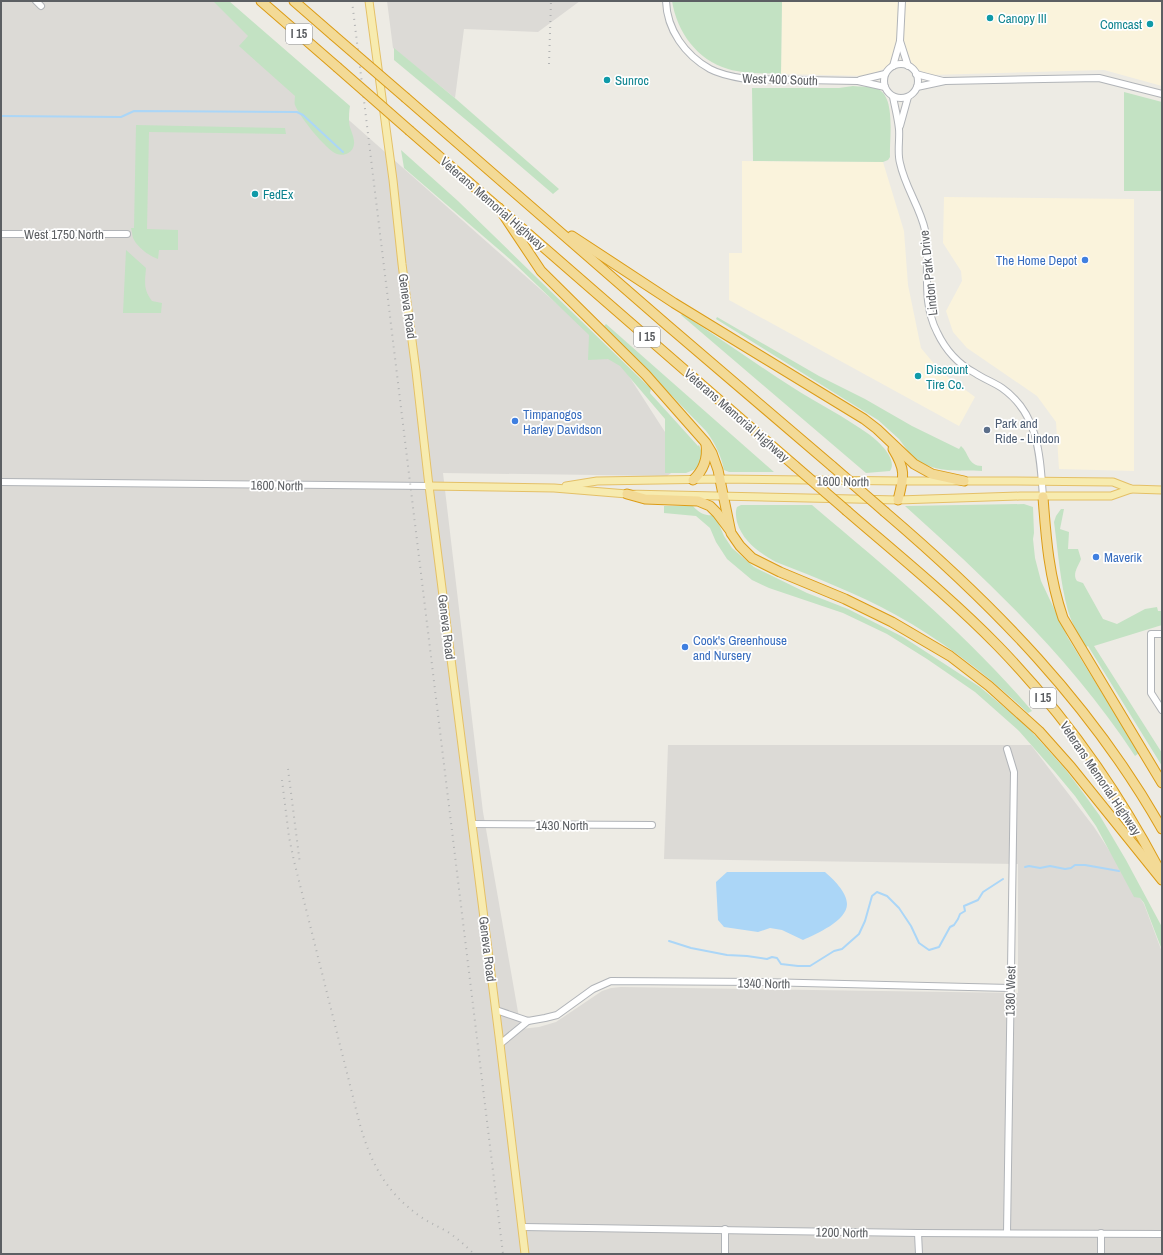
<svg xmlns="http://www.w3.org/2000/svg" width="1163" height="1255" font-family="'Archivo Narrow',sans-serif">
<rect width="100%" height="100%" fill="#edebe4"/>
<g fill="#faf3dc">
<path d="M782 1H1162V86L1104 70 930 75 914 68 907 53 894 52 889 66 869 76 781 74Z"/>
<path d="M742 161 883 162 904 231 908 285 921 348 940 371 975 397 959 426 729 300V253H742Z"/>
<path d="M944 197 1134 199V471L1059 469 1056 422 1037 396 967 348 953 332 946 311 962 281 961 271 943 243Z"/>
</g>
<g fill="#dcdad6">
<path d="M1 1H214L616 356 685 463 667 476 443 473 483 812 521 1029 539 1027 556 1022 602 991 611 988 621 987 1018 993V864L664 859 668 745H1031L1094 827 1144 904 1162 952V1254H1Z"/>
<path d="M387 1H580L538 32 464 29 455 98 393 48Z"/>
</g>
<g fill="#c3e2c3">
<path d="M213 1H229L350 106C349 111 349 116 349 121 349 130 357 139 353 148 350 154 343 156 337 154 326 150 299 116 295 105 294 103 295 99 295 96L239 46 248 36Z"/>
<path d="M672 1H782L781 74C764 73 745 74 728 69 697 60 677 32 672 1Z"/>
<path d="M394 48 456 99 559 189 553 194 477 129 394 60Z"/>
<path d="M853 86C860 87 868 86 875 88 897 93 889 139 890 157L888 160 883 162 753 161 752 88H839Z"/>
<path d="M1124 92 1162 102V191H1124Z"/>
<path d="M136 125 285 128 286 134 149 132 147 229 178 230V250H159L158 259C149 256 137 247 133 238 132 235 132 231 131 228H134Z"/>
<path d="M401 150 458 201 646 384 651 388 650 393 698 446 699 445 703 456 697 470 696 469 686 473H665V419L620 366 608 359 588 360 589 335 511 260 404 168Z"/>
<path d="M126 250 146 268C145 282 143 289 152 301L162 303 161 313H123Z"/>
<path d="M682 314C719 337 754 363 792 387 817 403 845 417 870 435 879 442 898 459 890 471L866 473 688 321 681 315Z"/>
<path d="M717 317 819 376 865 399 912 426 959 449 961 446C969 453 968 466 982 466V471C961 470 937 473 919 461V462L910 454 899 439 878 420 716 319Z"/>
<path d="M606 324 774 472H729L724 470C721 455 715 443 706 431L604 326Z"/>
<path d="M1024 504 1033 507 1034 533 1033 539 1035 558 1041 581 1068 638 1139 753 1135 756C1072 660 990 582 905 506Z"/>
<path d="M741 505H812C889 570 967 634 1032 711L1028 713C988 676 945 642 896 615 858 594 817 578 776 562 760 553 743 542 737 522 736 517 735 512 737 507Z"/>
<path d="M664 506H693C700 514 705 516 715 515L724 536 732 548 754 567 807 593 848 609 903 637 937 659 980 687 1010 712 1031 731 1066 770 1084 794 1100 816 1126 860 1162 927V950L1144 903 1140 898 1134 897 1096 826 1075 796 1055 772 1019 731 975 692 927 659 887 634 843 613 769 588 752 580 727 559 716 542 710 528 696 516 664 513Z"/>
<path d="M1061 509H1064L1060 529 1069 532 1068 549H1078L1081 559C1078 567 1072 574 1077 581L1083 583 1103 619 1117 624 1145 609 1157 607 1158 611H1162V625L1094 646 1162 753V766L1088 646 1086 647C1079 636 1072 624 1068 611 1060 582 1058 551 1054 522L1056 516Z"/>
</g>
<path fill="#abd6f7" d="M727 872H825C833 879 847 892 847 904 847 921 816 934 803 940L782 930 770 928 758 932 724 927 718 920 716 882Z"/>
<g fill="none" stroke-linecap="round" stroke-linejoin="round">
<g stroke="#abd6f7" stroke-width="2">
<path d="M1 116 121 117 134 111 297 112 303 115 343 152"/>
<path d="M1025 867 1029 866 1040 868 1050 866 1065 869 1071 868 1075 865H1085L1119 871"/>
<path d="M669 941 691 948 727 955 747 956 767 959 772 957 777 958 781 964 798 966H810L834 951 842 949 859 934 865 921 872 896 877 892 887 896 899 908 911 926 919 943 929 950 939 947 950 927 954 925 958 919 960 914 965 911 964 906 978 900 983 892 1003 879"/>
</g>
<g stroke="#b1b4b8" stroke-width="8">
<g id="minor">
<path d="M36 1 41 6"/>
<path d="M666 1C667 30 685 55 710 69 721 75 734 77 746 79L858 81 885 87"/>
<path d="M900 41 908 66"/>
<circle cx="901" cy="81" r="17"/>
<path d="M893 66 900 41 902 1"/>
<path d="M916 74 943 81"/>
<path d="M860 80 885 74"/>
<path d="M917 87 945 81 1099 78 1162 94"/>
<path d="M893 97C895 107 898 119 899 129 900 140 897 152 900 163 905 187 920 207 925 230 927 239 927 249 927 258 927 283 925 309 937 332 945 349 958 364 975 373 984 379 993 382 1002 388 1039 414 1040 456 1043 497"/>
<path d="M900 126 908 97"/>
<path d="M1 234H127"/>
<path d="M1 482 429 486"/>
<path d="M1162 634H1151V693L1162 710"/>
<path d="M472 824 652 825"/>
<path d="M496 1010 528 1021 545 1018 557 1015 593 989 611 981 759 982 1010 988"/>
<path d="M500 1044 528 1021"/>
<path d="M523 1227 918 1233 1162 1234"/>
<path d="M918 1233 919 1254"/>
<path d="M1007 1233 1014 772 1007 749"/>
<path d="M1101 1233V1254"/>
<path d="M725 1254V1229"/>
</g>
</g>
<g stroke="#e4c067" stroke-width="9">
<g id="major">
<path d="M369 1 393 180 402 264 416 371 429 486 500 1044 525 1254"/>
<path d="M429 486 554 488 627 494 898 500 1020 496H1111L1131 489"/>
<path d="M566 486 597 481 720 479 902 481H1013L1113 482 1131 489 1162 490"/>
</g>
</g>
<g stroke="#dc9c16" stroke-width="11">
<g id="highway">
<path d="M261 1 337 67"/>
<path d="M294 1 333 35"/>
<path d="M406 98 667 325 832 466"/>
<path d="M410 131 795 466"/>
<path d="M499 208 541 271 646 375 706 443 712 453 718 470 731 533 740 546 752 558 780 572 845 599 892 622 950 656 989 686 1039 731 1071 767 1162 880"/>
<path d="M572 236 674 303 864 419 877 429 914 464 932 474 964 481"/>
<path d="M893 449C906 470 904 476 898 500"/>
<path d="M693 480C704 470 708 459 706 444"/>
<path d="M627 494 645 499 698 501 710 506 717 513 729 529"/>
<path d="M1043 497C1046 539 1049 577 1063 618L1162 783"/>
<path d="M847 511C898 555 951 598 998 646 1062 712 1117 789 1160 871"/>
<path d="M885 512C994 605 1091 704 1162 829"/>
</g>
</g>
<use href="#minor" stroke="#fff" stroke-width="6"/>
<use href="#major" stroke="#f7ebaf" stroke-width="7"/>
<use href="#highway" stroke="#f3da96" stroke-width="9"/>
<g stroke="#b2b3b3" stroke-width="2" stroke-dasharray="1 5" stroke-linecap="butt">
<path d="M352 1 503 1254"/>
<path d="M549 64 551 1"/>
<path d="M288 769 300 864"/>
<path d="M282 780 289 837 294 861 359 1121C370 1162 385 1192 421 1217 430 1223 439 1227 448 1232 458 1239 466 1246 474 1254"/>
</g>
<g stroke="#dc9c16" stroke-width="11" stroke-linecap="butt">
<g id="highway-bridge">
<path d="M333 35 406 98"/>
<path d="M337 67 410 131"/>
<path d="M795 466 847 511"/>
<path d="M832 466 885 512"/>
</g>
</g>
<use href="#highway-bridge" stroke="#f3da96" stroke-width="9"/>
</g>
<g fill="#0f9aa8" stroke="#fff" stroke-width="1.5">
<circle cx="990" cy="18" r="4"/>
<circle cx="1150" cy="24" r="4"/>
<circle cx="607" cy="80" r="4"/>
<circle cx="255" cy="194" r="4"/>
<circle cx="918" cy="376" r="4"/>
</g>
<g fill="#3f7fe0" stroke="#fff" stroke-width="1.5">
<circle cx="1085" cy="260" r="4"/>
<circle cx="515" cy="421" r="4"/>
<circle cx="1096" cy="557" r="4"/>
<circle cx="685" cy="647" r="4"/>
</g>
<circle fill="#5c6f8a" stroke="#fff" stroke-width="1.5" cx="987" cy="430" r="4"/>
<g text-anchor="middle" stroke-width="3.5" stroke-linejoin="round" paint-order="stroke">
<g fill="#fff" stroke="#8d8f92" stroke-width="1">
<rect x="286" y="24" width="26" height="20" rx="3"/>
<rect x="634" y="327" width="26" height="20" rx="3"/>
<rect x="1030" y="688" width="26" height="20" rx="3"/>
</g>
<g font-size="12" font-weight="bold" fill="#5c5f63">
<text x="299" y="38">I 15</text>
<text x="647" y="341">I 15</text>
<text x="1043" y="702">I 15</text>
</g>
<g font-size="13" fill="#0d838f" stroke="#fff" text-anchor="start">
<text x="998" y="23">Canopy III</text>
<text x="1142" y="29" text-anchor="end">Comcast</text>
<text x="615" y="85">Sunroc</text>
<text x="263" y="199">FedEx</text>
<text x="926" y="374">Discount<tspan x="926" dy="15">Tire Co.</tspan></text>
</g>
<g font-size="13" fill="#5c5f63" stroke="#fff">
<text transform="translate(780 79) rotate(2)" y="5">West 400 South</text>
<text transform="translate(493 203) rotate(41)" y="5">Veterans Memorial Highway</text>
<text x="64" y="239">West 1750 North</text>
<text transform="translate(928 273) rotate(-96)" y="5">Lindon Park Drive</text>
<text transform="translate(408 306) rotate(82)" y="5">Geneva Road</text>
<text transform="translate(737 415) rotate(41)" y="5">Veterans Memorial Highway</text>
<text transform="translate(843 481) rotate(1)" y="5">1600 North</text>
<text transform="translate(277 485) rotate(1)" y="5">1600 North</text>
<text transform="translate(447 627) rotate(83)" y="5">Geneva Road</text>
<text transform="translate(1101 778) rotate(56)" y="5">Veterans Memorial Highway</text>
<text x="562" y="830">1430 North</text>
<text transform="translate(488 949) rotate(83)" y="5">Geneva Road</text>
<text transform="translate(764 983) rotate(1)" y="5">1340 North</text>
<text transform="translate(1010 991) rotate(-89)" y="5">1380 West</text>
<text transform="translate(842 1232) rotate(1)" y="5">1200 North</text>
</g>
<g font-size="13" fill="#366cbe" stroke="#fff" text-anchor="start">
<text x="1077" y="265" text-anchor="end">The Home Depot</text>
<text x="523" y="419">Timpanogos<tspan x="523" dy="15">Harley Davidson</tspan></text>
<text x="1104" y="562">Maverik</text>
<text x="693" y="645">Cook's Greenhouse<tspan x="693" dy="15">and Nursery</tspan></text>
</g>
<g font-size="13" fill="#4e5e75" stroke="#fff" text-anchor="start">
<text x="995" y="428">Park and<tspan x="995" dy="15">Ride - Lindon</tspan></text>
</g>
</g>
<rect width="1163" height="1255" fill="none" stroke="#5c5f63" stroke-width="4"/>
</svg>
